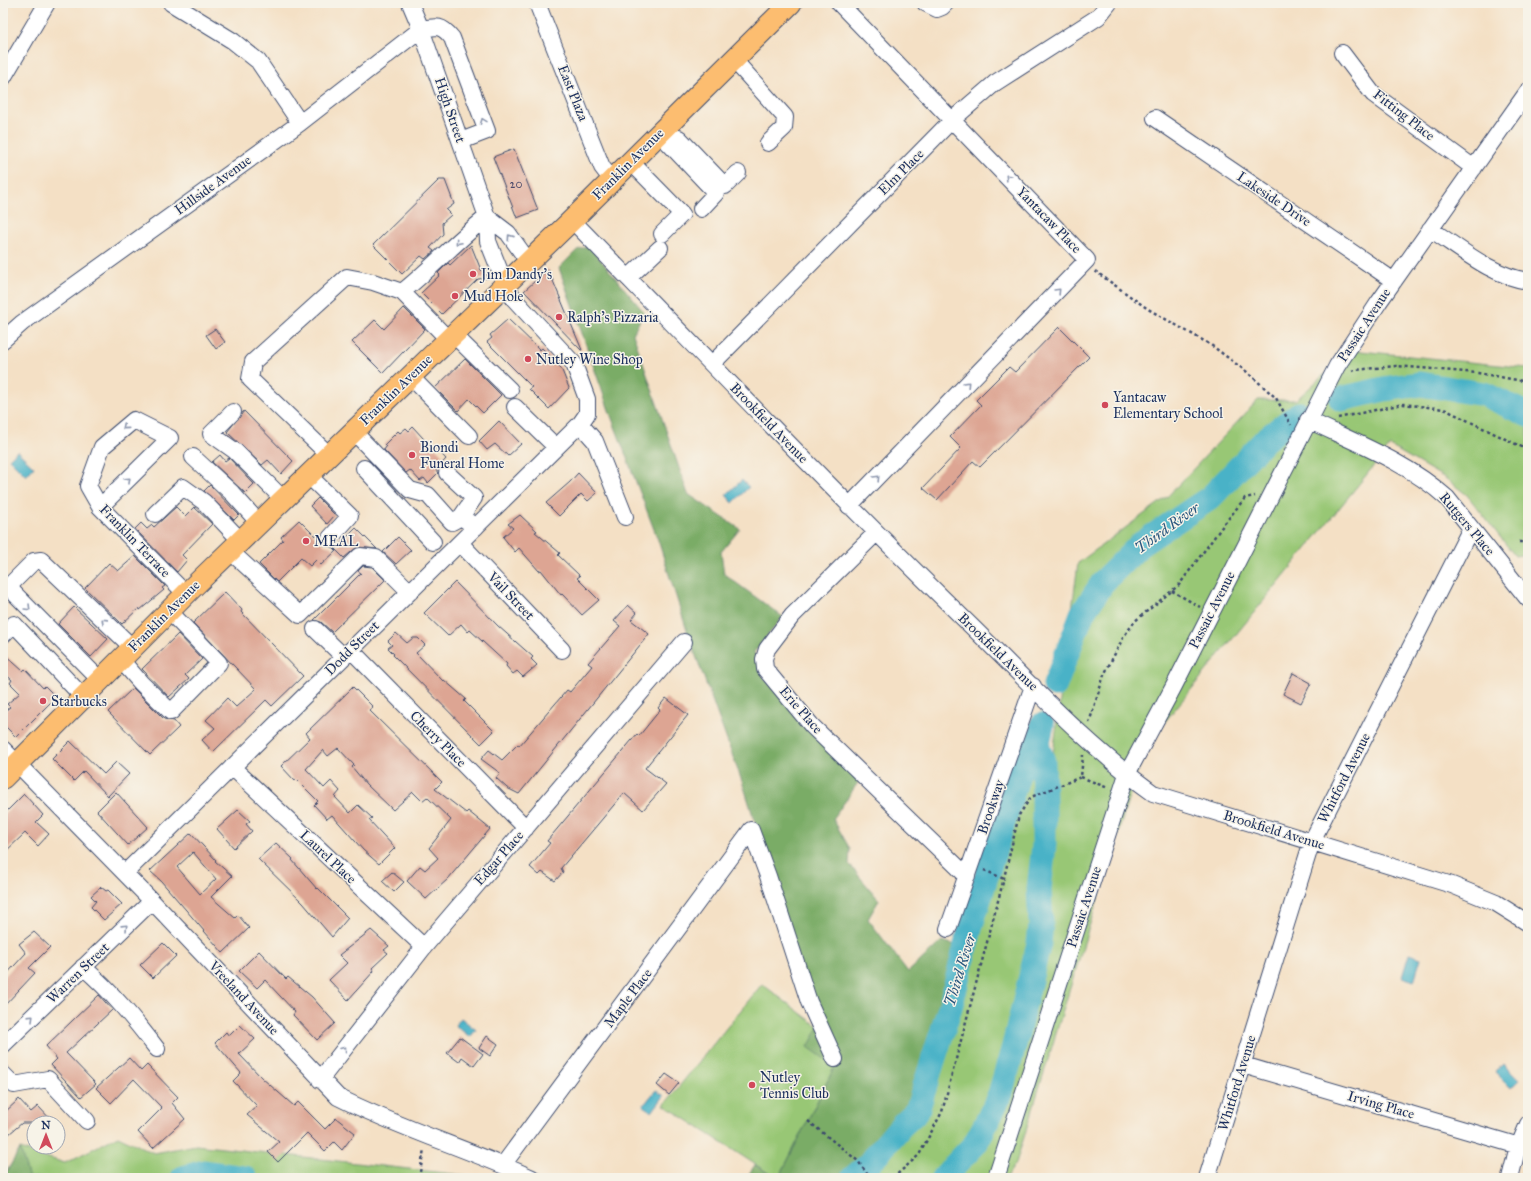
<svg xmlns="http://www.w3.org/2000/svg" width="1531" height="1181" font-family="'IM FELL Great Primer',serif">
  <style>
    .green { fill: #98c775; stroke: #5a7b6a }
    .forest { fill: #7aac66; stroke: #4a6e62 }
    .water { fill: #49b2c7; stroke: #327092 }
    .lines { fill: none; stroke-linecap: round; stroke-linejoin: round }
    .river { stroke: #49b2c7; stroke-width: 25 }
    .building { fill: #dda593; fill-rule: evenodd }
    .minor-casing { stroke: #3c4a6d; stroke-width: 18 }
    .major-casing { stroke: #3c4a6d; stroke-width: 23 }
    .path { stroke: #3c4a6d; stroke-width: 2.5; stroke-dasharray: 3 3; stroke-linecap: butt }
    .minor { stroke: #fff; stroke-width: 16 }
    .major { stroke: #fcbd6f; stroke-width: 21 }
    .oneway { stroke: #8d97ae }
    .poi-dot { fill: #d1495b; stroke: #f7f3e8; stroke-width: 1.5 }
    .labels { text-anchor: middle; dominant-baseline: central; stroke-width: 3; stroke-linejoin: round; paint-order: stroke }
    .number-label { font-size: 12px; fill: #4c4c6b }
    .street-label { font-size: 14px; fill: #1b2f5e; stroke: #f7f3e8 }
    .poi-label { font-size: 14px; fill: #1b2f5e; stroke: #f7f3e8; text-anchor: start }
    .water-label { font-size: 15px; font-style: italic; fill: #29567e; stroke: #f7f3e8 }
  </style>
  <rect width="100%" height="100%" fill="#f7f3e8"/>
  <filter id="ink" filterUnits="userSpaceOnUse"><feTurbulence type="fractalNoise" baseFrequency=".025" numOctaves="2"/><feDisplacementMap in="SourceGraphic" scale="8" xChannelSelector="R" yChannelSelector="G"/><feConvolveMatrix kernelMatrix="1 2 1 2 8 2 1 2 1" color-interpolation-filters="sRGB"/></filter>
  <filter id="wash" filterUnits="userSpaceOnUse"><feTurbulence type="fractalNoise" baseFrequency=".012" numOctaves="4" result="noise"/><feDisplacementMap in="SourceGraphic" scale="16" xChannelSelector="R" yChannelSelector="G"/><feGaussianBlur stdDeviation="0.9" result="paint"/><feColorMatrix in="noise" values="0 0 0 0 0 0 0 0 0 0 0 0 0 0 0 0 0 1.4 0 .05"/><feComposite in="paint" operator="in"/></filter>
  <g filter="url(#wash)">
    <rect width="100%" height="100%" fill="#f4e0c5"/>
    <!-- green -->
    <path class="green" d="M1351 350 1528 368V554L1515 556 1467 495 1445 478 1390 446 1145 746 1016 1163 1006 1178H853L922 1113 1020 772 1028 753 1031 750 1053 754 1078 563 1167 497 1258 400H1296Z
      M762 984 819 1027 835 1066 779 1178H776L664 1105Z
      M118 1136 154 1153 196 1145 489 1178H3L20 1149 65 1163Z"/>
    <!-- forest -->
    <path class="forest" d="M589 246 644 312 633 334 688 494 740 529 721 552 724 574 783 617 754 652 763 676 859 781 833 819 850 849 849 864 879 900 868 919 908 972 942 941 965 948 951 1004 917 1111 902 1125 868 1165 853 1178H779L835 1066 808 1047 819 1027 744 787 689 637 658 540 611 416 559 268 577 250Z
      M20 1149 29 1178H3Z
      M755 1165 776 1178H746Z"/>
    <!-- water -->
    <path class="water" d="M17 451 34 467 26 476 9 459Z
      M742 480 749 487 733 503 726 495Z
      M1409 954 1421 958 1414 981 1402 977Z
      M461 1018 476 1030 470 1037 455 1025Z
      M1503 1064 1519 1080 1511 1088 1495 1072Z
      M656 1090 664 1096 652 1112 643 1106Z"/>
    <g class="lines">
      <!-- river -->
      <path class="river" d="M1341 399 1384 389 1420 384 1484 394 1528 415
        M1055 685 1082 614 1104 581 1141 544 1210 498 1266 439 1299 414
        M183 1178 204 1172 245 1178
        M853 1178 868 1165 902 1125 917 1111 951 1004 971 925 1019 772 1028 751 1037 746
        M943 1178 975 1144 988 1120 1000 1094 1014 1046 1039 943 1041 924 1039 889 1044 845V800L1043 761 1037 746 1042 725"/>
    </g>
    <g id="blocks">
      <!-- building -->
      <path class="building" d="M514 149 538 210 517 218 493 157Z
        M439 180H445L454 204 446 210 451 215 442 223 443 234 430 248 434 251 425 259 421 256 402 274 373 245Z
        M471 245 481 270 490 278 478 279 442 314 421 293 440 275 438 273 448 263 450 265Z
        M548 269 582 350H581L524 291Z
        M404 308 425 329 383 373 352 342 375 320 384 329Z
        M508 319 540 350 542 348 561 368 569 388 549 409 529 389 532 387 487 342 492 338 490 335Z
        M1059 327 1089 357 980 467 973 461 937 500 923 488 961 448 950 437 981 405 976 400 1009 367 1015 372Z
        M215 329 225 342 216 349 206 335Z
        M465 359 501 395 483 413 469 399 458 411 435 388Z
        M244 411 293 461 281 474 268 460 262 465 227 432Z
        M499 421 521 444 508 456 495 444 487 450 479 441Z
        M413 427 433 449 435 447 446 459 436 470 438 473 428 483 424 478 420 481 410 470 406 473 384 450 386 447 384 445 398 431 400 433 406 428 409 431Z
        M220 455 225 461 229 458 254 484 245 493 212 462Z
        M578 473 597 493 588 501 581 494 559 516 546 503 570 482Z
        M210 485 239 515 234 520 204 491Z
        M318 498 335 515 327 524 310 506Z
        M176 507 185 516 194 507 212 524 182 555 187 560 177 572 135 529 141 523 147 529 152 525 154 527Z
        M520 515 537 531 535 532 560 553 558 555 580 576 577 578 599 600 582 615 562 594 561 595 541 570 539 571 519 548 515 552 503 537 513 528 508 524Z
        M299 520 315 536 318 533 321 536V541L324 545 332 547 336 551 321 565 316 560 310 566 301 558 277 582 259 564 283 540 281 537Z
        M356 528 377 549 357 547 344 558 335 549Z
        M398 537 411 550 396 564 383 552Z
        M135 556 165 586 162 588 164 590 140 610 139 608 122 624 85 588 109 563 118 571Z
        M363 566 372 567 385 580 332 632 321 622 314 620 361 573 358 571Z
        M455 582 498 626 533 657 531 659 537 665 523 677 517 671 513 674 506 666 507 664 470 630 468 632 461 624 448 636 424 613Z
        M225 592 242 610 241 612 303 676 272 706 266 700 213 752 202 740 215 728 206 720 227 698 236 707 256 689 193 623Z
        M628 605 637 613 631 620 649 634 519 794 507 788 496 778 500 773 481 759 489 750 502 760 518 744 519 746 567 690 570 692 592 666 588 663 620 626 614 621Z
        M74 607 108 639 91 657 58 624Z
        M396 633 407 643 413 638H418L425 645 416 653 443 681 444 680 466 699 464 701 494 731 481 744 393 655 394 654 388 648 392 645 388 641Z
        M178 634 202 659 185 675 189 679 169 697 142 669Z
        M3 653 23 671 25 669 43 688 45 686 56 697 16 737 3 724V712L10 707 7 704 20 693 10 683 12 680 3 672Z
        M1293 673 1311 683 1301 703 1283 694Z
        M353 687 373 707 369 710 442 782 435 789 466 813 468 811 490 829 448 879 426 899 407 881 420 866 425 870 438 858 429 848 451 820 427 797 422 801 413 792 393 810 366 784 352 767 354 765 338 748 328 756 323 750 306 769 324 788 331 781 340 791 335 797 350 813 358 805 372 818 369 820 395 848 379 864 363 850 332 815 327 819 314 805 318 801 296 779 295 781 281 766 310 738 306 733Z
        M133 688 164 719 174 721 179 727 150 755 108 712Z
        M666 698 688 715 645 768 666 784 643 810 624 793 561 868 563 872 555 881 542 872 539 875 530 867 550 843 547 841 637 734 639 736 660 710 658 708Z
        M70 741 104 774 116 762 129 774 108 796 84 771 74 781 52 759Z
        M116 792 148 827 128 845 97 811Z
        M24 794 43 815 36 822 49 834 38 846 25 833 3 854V815Z
        M238 810 250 821 246 824 252 831 234 848 217 829Z
        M191 833 216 860 215 861 232 876 211 897 235 918 238 915 249 928 223 953 161 881 150 871ZM193 852 216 879 200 894 177 867Z
        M276 843 293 859 292 860 317 889 318 888 348 918 332 937 303 903 258 859Z
        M392 872 404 882 394 892 382 881Z
        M101 887 106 891 108 890 122 904 104 920 91 907 96 901 91 896Z
        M371 930 389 946 384 950 388 953 372 968 374 971 348 1000 329 980 347 963 339 955Z
        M34 932 50 947 29 968 35 973 3 1007V978L26 953 19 944Z
        M163 943 176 956 153 978 140 965Z
        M259 951 286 979 288 977 312 997 335 1023 317 1040 293 1015 295 1012 265 980 257 988 239 971Z
        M99 995 112 1010 66 1053 96 1084 81 1097 51 1065 57 1059 46 1046Z
        M240 1025 255 1039 239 1054 262 1078 294 1106 298 1102 325 1129 336 1118 355 1133 342 1150 334 1142 325 1151 307 1133 278 1162 268 1152 279 1142 247 1115 257 1106 233 1081 241 1073 215 1043 226 1032 229 1036Z
        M487 1036 498 1044 490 1056 479 1048Z
        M460 1037 483 1054 474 1066 462 1057 459 1062 447 1053Z
        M129 1058 141 1071 147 1065 178 1097 172 1103 185 1119 153 1148 138 1132 162 1108 134 1079 111 1103 96 1088Z
        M666 1074 679 1083 669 1095 657 1085Z
        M19 1099 31 1112 38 1106 54 1123H22L3 1139V1114Z"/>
    </g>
  </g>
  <g filter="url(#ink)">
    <use href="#blocks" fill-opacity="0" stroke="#3c4a6d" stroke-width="1"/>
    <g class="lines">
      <!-- minor casing -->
      <g class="minor-casing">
        <path id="minor" d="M171 3 233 41 258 61 300 123
          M537 3 602 167 612 180
          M839 3 1087 260 849 506
          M925 3 937 9 942 7 946 3
          M1342 53 1373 94 1474 168
          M734 60 785 117 784 128 768 143
          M3 78 47 3
          M1155 118 1394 281
          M659 133 716 193 701 209
          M679 138 725 186 738 173
          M631 162 682 214 662 234
          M487 217 508 233 528 261
          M572 220C701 353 830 488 963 618 1025 678 1083 743 1153 793L1452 885 1496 903 1528 923
          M1430 229C1460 248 1492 276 1528 281
          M628 278 660 248
          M402 292C432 268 457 240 487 217
          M453 334 510 390
          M3 340 22 323 300 123 421 29C437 26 442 25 452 38L487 131 461 141
          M712 364 952 120 995 83 1098 17 1109 3
          M410 376 469 436
          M515 407 556 447
          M233 412 211 434 235 451 283 499
          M1308 420C1356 443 1407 462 1447 498L1528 599
          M580 424 595 441 625 517
          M353 431 410 490 428 495 452 522 461 517 476 527
          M329 455 250 379 253 362 347 277 373 282 402 292 448 339
          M193 457 232 493 259 523
          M364 468 433 542
          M447 473 474 498 461 517
          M308 475 350 516 330 538
          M100 507 170 438 134 420 102 447 88 486 100 507 186 594
          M155 514 183 487 204 502 241 541
          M876 533 792 616 767 649 764 659 765 669 812 726 967 876
          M460 543 562 650
          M230 551 300 615 360 556 376 558 410 592
          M315 629 344 657
          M3 635 14 624 83 697
          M351 650 526 828
          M121 660 141 683 171 712 219 663 169 611
          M100 680 12 591 10 585 34 561 41 560 133 648
          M3 749 152 901 338 1097C401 1129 469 1149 532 1178
          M232 767 424 947
          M751 830 768 876 809 1002 835 1059
          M125 873 580 424 587 414V399L574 364 514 299 505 284 488 241 487 217 421 29 410 3
          M948 929 1033 686
          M83 967C112 992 134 1019 157 1049
          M3 1045 152 901
          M1243 1065 1519 1146
          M3 1074 14 1085 48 1079 87 1121
          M320 1080 424 947 684 642
          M503 1165 751 830
          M996 1178 1127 774 1174 686 1337 366 1379 302 1528 91
          M1207 1178 1312 841 1471 528
          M1510 1178 1517 1150 1528 1124"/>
      </g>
      <!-- major casing -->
      <g class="major-casing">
        <path id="major" d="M3 778 192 588 572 220 791 3"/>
      </g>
      <!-- path -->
      <path class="path" d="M1095 271 1148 309 1211 345 1247 372 1276 398 1291 425
        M1352 371 1355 370 1396 366 1478 373 1528 382
        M1338 418 1403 404 1444 409 1528 450
        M1519 542H1528
        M1172 591 1200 607
        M1089 723 1104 675 1124 636 1135 621 1179 585 1224 524 1245 498 1255 496
        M1081 777 1108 788
        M984 870 1004 879
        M808 1121 858 1161 870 1178
        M419 1178 424 1149
        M893 1178 919 1155 942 1112 1003 882 1019 815 1031 797 1081 777 1083 755"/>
      <!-- minor -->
      <use href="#minor" class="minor"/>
      <!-- major -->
      <use href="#major" class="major"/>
    </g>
    <!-- one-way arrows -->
    <defs><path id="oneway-chevron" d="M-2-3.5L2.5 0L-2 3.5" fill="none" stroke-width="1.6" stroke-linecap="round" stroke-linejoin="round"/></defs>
    <g class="oneway">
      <use href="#oneway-chevron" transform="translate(483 121) rotate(-111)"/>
      <use href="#oneway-chevron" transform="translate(1008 177) rotate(-134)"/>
      <use href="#oneway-chevron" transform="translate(510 237) rotate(-125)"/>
      <use href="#oneway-chevron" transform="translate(458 242) rotate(131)"/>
      <use href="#oneway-chevron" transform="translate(1058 291) rotate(-46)"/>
      <use href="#oneway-chevron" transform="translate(967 384) rotate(-46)"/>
      <use href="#oneway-chevron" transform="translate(125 427) rotate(140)"/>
      <use href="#oneway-chevron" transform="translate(877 478) rotate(-46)"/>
      <use href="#oneway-chevron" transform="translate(128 480) rotate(-44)"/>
      <use href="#oneway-chevron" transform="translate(28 608) rotate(45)"/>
      <use href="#oneway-chevron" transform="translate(104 621) rotate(-136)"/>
      <use href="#oneway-chevron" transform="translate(125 927) rotate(-44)"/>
      <use href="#oneway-chevron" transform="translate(31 1018) rotate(-44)"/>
      <use href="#oneway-chevron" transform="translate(344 1049) rotate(-52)"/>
    </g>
  </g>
  <!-- markers -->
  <g class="poi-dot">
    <circle cx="473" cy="274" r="4"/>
    <circle cx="455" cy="296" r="4"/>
    <circle cx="559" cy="317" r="4"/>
    <circle cx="528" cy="359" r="4"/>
    <circle cx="1105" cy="405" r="4"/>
    <circle cx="412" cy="455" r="4"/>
    <circle cx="306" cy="541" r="4"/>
    <circle cx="43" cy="701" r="4"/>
    <circle cx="752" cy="1085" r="4"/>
  </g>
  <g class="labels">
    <!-- number labels -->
    <g class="number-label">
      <text x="516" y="184">20</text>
    </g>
    <!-- street labels -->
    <g class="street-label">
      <text transform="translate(573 93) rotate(68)">East Plaza</text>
      <text transform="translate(450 110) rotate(71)">High Street</text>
      <text transform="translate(1404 115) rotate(38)">Fitting Place</text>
      <text transform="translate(628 164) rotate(-45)">Franklin Avenue</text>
      <text transform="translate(901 172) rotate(-45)">Elm Place</text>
      <text transform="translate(213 185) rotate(-36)">Hillside Avenue</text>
      <text transform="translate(1274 199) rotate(34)">Lakeside Drive</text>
      <text transform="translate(1049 220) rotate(46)">Yantacaw Place</text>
      <text transform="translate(1364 325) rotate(-57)">Passaic Avenue</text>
      <text transform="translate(396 390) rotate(-44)">Franklin Avenue</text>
      <text transform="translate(769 423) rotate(46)">Brookfield Avenue</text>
      <text transform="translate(1467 524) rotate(50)">Rutgers Place</text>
      <text transform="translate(135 541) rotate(46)">Franklin Terrace</text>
      <text transform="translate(511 596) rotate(46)">Vail Street</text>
      <text transform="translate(1212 610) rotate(-63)">Passaic Avenue</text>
      <text transform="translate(164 616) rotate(-45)">Franklin Avenue</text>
      <text transform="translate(352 648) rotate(-45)">Dodd Street</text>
      <text transform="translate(998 652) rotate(44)">Brookfield Avenue</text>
      <text transform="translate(801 710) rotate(49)">Erie Place</text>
      <text transform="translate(438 739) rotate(45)">Cherry Place</text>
      <text transform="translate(1344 778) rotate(-63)">Whitford Avenue</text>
      <text transform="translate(991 807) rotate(-71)">Brookway</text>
      <text transform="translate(1274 830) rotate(17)">Brookfield Avenue</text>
      <text transform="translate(328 857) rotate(43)">Laurel Place</text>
      <text transform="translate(499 858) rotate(-49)">Edgar Place</text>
      <text transform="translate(1084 907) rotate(-72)">Passaic Avenue</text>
      <text transform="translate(78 973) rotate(-44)">Warren Street</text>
      <text transform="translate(244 998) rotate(47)">Vreeland Avenue</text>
      <text transform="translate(628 998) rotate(-53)">Maple Place</text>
      <text transform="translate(1237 1083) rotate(-73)">Whitford Avenue</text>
      <text transform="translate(1381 1105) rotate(16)">Irving Place</text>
    </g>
    <!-- poi labels -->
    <g class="poi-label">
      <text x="481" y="274">Jim Dandy's</text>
      <text x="463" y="296">Mud Hole</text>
      <text x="567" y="317">Ralph's Pizzaria</text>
      <text x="536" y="359">Nutley Wine Shop</text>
      <text x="1113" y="397">Yantacaw<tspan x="1113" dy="16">Elementary School</tspan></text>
      <text x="420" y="447">Biondi<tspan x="420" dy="16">Funeral Home</tspan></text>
      <text x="314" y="541">MEAL</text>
      <text x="51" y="701">Starbucks</text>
      <text x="760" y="1077">Nutley<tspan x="760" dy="16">Tennis Club</tspan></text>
    </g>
    <!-- water labels -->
    <g class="water-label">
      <text transform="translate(1167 528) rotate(-36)">Third River</text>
      <text transform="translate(960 970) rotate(-73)">Third River</text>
    </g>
  </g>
  <!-- margin -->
  <rect width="1531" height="1181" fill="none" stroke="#f7f3e8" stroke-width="16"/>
  <!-- north arrow -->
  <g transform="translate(46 1135)"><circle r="19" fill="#f7f3e8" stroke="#9fa5b1"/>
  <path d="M0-3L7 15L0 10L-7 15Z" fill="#d1495b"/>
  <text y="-6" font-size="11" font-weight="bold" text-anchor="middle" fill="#1b2f5e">N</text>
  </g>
</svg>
